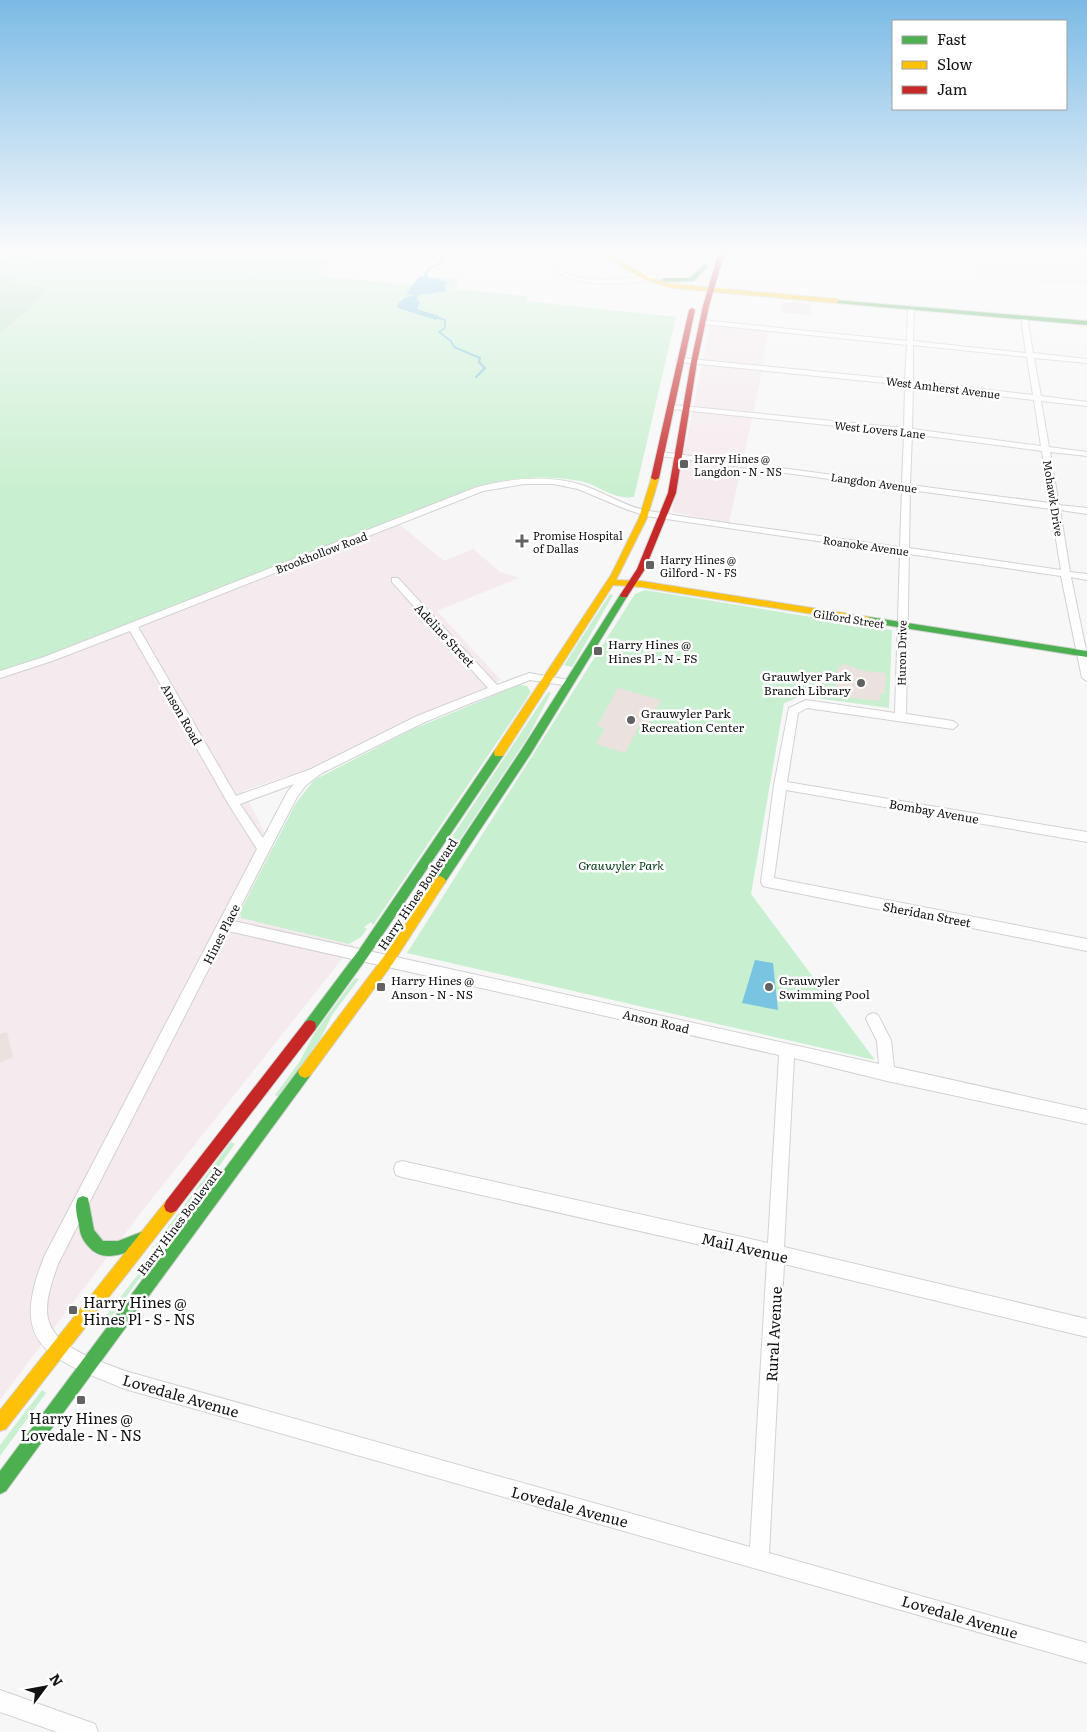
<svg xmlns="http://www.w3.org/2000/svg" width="1087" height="1732" font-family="Literata,serif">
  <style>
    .commercial { fill: #f5eaed }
    .green { fill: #c8efcf }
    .forest { fill: #b9e2c2 }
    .water { fill: #79c4e0 }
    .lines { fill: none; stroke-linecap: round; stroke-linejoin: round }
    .stream { stroke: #79c4e0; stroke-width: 2 }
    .building { fill: #ebe1de }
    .street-casing { stroke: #d2d2d3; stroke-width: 2 }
    .fast-casing { stroke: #d2d2d3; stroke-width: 2 }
    .slow-casing { stroke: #d2d2d3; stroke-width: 2 }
    .jam-casing { stroke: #d2d2d3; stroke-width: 2 }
    .street { fill: #fefefe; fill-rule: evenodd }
    .fast { fill: #4caf50; fill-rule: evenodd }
    .slow { fill: #ffc107; fill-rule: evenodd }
    .jam { fill: #c62828; fill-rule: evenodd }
    .poi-dot { fill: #626262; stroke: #fff; stroke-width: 2 }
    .labels { text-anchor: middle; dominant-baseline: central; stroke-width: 5; stroke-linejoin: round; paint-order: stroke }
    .far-street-label { font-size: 11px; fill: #121212; stroke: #fff }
    .far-poi-label { font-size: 11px; fill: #121212; stroke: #fff; text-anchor: start }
    .street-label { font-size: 12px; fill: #121212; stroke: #fff }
    .poi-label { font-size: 12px; fill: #121212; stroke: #fff; text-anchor: start }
    .park-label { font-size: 12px; font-style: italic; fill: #003813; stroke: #fff }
    .near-street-label { font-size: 15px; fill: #121212; stroke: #fff }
    .near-poi-label { font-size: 15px; fill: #121212; stroke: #fff; text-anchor: start }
  </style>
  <rect width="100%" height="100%" fill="#f7f7f8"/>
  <!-- commercial -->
  <path class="commercial" d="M963 251H1087V286L980 277 978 253Z
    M710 325 769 330 758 392 729 523 672 512Z
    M394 520 444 561 473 549 500 572 519 578 437 611 501 680 313 767 243 791 273 848 240 912 241 918 353 945 139 1215 0 1400V671L40 659Z"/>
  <!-- green -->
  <path class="green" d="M60 251H280L335 257 321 276 411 285 420 276 461 279 456 289 528 296 526 301 676 317 634 497C612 500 600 485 580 481 544 474 511 478 477 486L40 659 0 671V265Z
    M645 590 892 630 889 708 802 696 784 703 751 894 875 1060 407 953 635 594Z
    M610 594 613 595 572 667 564 665Z
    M519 685 527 686 531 692 373 925 371 922 364 927 367 929 361 937 349 944 241 918 240 912 296 803 314 780 411 730Z
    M548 692 551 693 528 737 394 938 390 937 413 902 426 876Z
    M355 978 359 979 332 1015 321 1038 279 1097 275 1095 300 1061 314 1034Z
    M231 1142 235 1144 104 1328 99 1325 139 1273 160 1238Z
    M42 1390 46 1393 0 1456V1445Z"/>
  <!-- forest -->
  <path class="forest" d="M18 251H60L0 265V255Z
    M12 274 17 276 14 281 17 285 38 286 45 289 25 313 0 332V278Z"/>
  <!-- water -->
  <path class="water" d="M420 276 441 279 448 283 445 285 446 291 419 295 417 299 420 302 417 309 439 316 436 320 398 308 397 305 403 299 414 295 406 294Z
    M755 960 773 963 778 1010 742 1003Z"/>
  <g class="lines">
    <!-- stream -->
    <path class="stream" d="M0 261 45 251
      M424 279 429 268 439 264 446 251
      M435 317 445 320V328L439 332 451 341 454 347 480 358 479 362 485 368 476 377"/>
  </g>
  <!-- building -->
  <path class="building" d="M782 302 811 304V315L782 313 783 310H780Z
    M843 664 865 671 886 673 885 694 881 693 880 701 835 696 837 670Z
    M618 688 661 700 648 725 641 723 625 753 596 744 605 728 597 726Z
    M7 1032 13 1057 0 1063V1034Z"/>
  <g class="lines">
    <!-- street casing -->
    <g class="street-casing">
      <path id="street" d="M595 256 597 259 566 267 563 271C585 285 631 279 655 274L658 276C639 287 573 287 557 271L562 265Z
        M911 305 914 307 913 341 1026 353 1021 317 1024 315 1027 317 1033 353 1087 359V363L1034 358 1041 396 1087 402V406L1041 401 1049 447 1087 452V456L1050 452 1059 505 1087 508V514L1060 510 1070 572 1087 574V580L1071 577 1087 655V681L1082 678 1061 576 909 554 906 714 953 721 958 725 953 729 807 708 798 713 787 782 1087 832V842L786 790 774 878 1087 939V951L767 887 763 886 761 882 774 785 789 708 806 700 895 713 900 553 646 516 623 508 578 489 553 484H524L483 491 138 627 236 796 311 769 417 716 488 688 392 582V578H398L497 685 529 673 569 680 574 683 569 686 530 680 466 705 425 722 322 773 306 785 297 797 233 921 879 1064 877 1041 866 1019 868 1015 873 1013 878 1015 891 1040 894 1067 1087 1110V1124L887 1081 794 1058 784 1247 1087 1319V1337L784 1264 769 1553 1087 1643V1663L125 1389C49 1358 7 1347 45 1255L257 849 229 805 130 631 52 661 0 678V671L44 657 477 487C513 478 550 474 585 486 607 494 626 507 649 511 732 525 816 535 900 547L902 489 661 456 657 454 661 452 902 484 904 433 672 409 668 407 672 405 904 428 905 385 680 362 676 360 680 358 905 380 907 345 702 324 699 322 702 320 907 341 908 307ZM913 345 1027 357 1033 395 913 381ZM913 386 1034 400 1041 446 912 429ZM912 434 1042 451 1050 503 910 485ZM910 490 1051 509 1061 570 909 548ZM294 784 288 791 263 838 240 804ZM228 931 779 1055 768 1243 402 1161 396 1163 394 1169 396 1175 402 1177 767 1260 750 1547 125 1371C98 1360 47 1347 47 1310 47 1294 53 1279 58 1264Z
        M0 1690 95 1724 98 1732H57L0 1712Z"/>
    </g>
    <!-- fast casing -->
    <g class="fast-casing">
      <path id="fast" d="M705 264 708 266 694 281 664 282 661 280 664 278H690Z
        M834 300 1087 321V325L836 303Z
        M624 592 628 595 530 755 444 884H436L434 881 522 749 620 595Z
        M869 617 1087 651V657L866 622 865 620Z
        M499 749 504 753 503 756 367 958 315 1030 310 1032 305 1030 304 1026 305 1022 359 950 495 750Z
        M305 1066 310 1068 312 1072 310 1076 6 1491 0 1494V1471L300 1068Z
        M83 1196 88 1198 94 1230 103 1241H118L144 1231 149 1233 151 1238 149 1243C130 1251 104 1266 88 1246 82 1239 80 1234 79 1225 77 1216 74 1206 78 1198Z"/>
    </g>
    <!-- slow casing -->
    <g class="slow-casing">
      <path id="slow" d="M598 251H605L647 277 672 284 836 299 839 301 836 303 672 288 643 279Z
        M652 476 659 478 647 518 616 580 641 581 869 617 873 620 869 623 641 587 613 585 503 756H495L494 753 495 750 611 575 639 518Z
        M440 876 444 878 446 881 444 884 393 963 310 1076 305 1078 300 1076 298 1072 300 1068 385 955 436 878Z
        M171 1199 176 1201 178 1206 176 1211 6 1429 0 1431V1410L166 1201Z"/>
    </g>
    <!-- jam casing -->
    <g class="jam-casing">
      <path id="jam" d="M719 251H725L709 306 697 362 676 493 645 569 627 597H621L620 595 637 569 668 493 691 362 703 306Z
        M692 308 695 310 659 478 655 480 651 478 689 310Z
        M310 1020 315 1022 316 1026 315 1030 176 1211 171 1213 166 1211 164 1206 166 1201 305 1022Z"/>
    </g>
    <!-- street -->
    <use href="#street" class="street"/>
    <!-- fast -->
    <use href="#fast" class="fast"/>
    <!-- slow -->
    <use href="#slow" class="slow"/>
    <!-- jam -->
    <use href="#jam" class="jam"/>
  </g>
  <!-- sky -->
  <linearGradient id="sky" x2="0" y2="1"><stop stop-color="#7bbae5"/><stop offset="0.51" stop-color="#fbfbfc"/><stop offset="1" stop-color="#fbfbfc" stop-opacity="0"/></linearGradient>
  <rect width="1087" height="494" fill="url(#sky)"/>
  <!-- markers -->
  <g class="poi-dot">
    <rect x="679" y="459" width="10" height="10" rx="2.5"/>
    <path d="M519.5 533.5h5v5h5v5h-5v5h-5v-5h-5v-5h5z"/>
    <rect x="645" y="560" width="10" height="10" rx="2.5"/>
    <rect x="593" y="646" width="10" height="10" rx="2.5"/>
    <circle cx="861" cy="683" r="5"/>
    <circle cx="631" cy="720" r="5"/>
    <rect x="376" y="982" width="10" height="10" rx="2.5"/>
    <circle cx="769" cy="987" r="5"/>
    <rect x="68" y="1305" width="10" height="10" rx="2.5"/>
    <rect x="76" y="1395" width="10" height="10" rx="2.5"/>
  </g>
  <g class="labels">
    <!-- far-street labels -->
    <g class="far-street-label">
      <text transform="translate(943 387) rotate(7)">West Amherst Avenue</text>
      <text transform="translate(880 429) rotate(6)">West Lovers Lane</text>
      <text transform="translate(874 482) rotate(8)">Langdon Avenue</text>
      <text transform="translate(1054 498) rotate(81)">Mohawk Drive</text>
      <text transform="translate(866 545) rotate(8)">Roanoke Avenue</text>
      <text transform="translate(321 552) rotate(-21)">Brookhollow Road</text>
      <text transform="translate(849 618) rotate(9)">Gilford Street</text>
      <text transform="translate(901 653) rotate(-89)">Huron Drive</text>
    </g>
    <!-- far-poi labels -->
    <g class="far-poi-label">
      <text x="694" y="458">Harry Hines @<tspan x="694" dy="13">Langdon - N - NS</tspan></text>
      <text x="533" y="535">Promise Hospital<tspan x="533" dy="13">of Dallas</tspan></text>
      <text x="660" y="559">Harry Hines @<tspan x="660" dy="13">Gilford - N - FS</tspan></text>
    </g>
    <!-- street labels -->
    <g class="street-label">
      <text transform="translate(445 635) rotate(47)">Adeline Street</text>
      <text transform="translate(182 714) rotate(60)">Anson Road</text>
      <text transform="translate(934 811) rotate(10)">Bombay Avenue</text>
      <text transform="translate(417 894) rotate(-56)">Harry Hines Boulevard</text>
      <text transform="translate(927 914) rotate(11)">Sheridan Street</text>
      <text transform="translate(221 934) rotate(-63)">Hines Place</text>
      <text transform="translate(656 1021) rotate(13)">Anson Road</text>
      <text transform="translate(179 1221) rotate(-53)">Harry Hines Boulevard</text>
    </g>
    <!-- poi labels -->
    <g class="poi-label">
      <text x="608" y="644">Harry Hines @<tspan x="608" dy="14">Hines Pl - N - FS</tspan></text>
      <text x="851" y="676" text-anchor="end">Grauwlyer Park<tspan x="851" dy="14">Branch Library</tspan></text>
      <text x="641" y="713">Grauwyler Park<tspan x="641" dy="14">Recreation Center</tspan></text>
      <text x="391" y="980">Harry Hines @<tspan x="391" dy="14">Anson - N - NS</tspan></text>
      <text x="779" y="980">Grauwyler<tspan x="779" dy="14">Swimming Pool</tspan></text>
    </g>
    <!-- park labels -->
    <g class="park-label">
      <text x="621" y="865">Grauwyler Park</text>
    </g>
    <!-- near-street labels -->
    <g class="near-street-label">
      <text transform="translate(745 1247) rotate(13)">Mail Avenue</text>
      <text transform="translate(773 1334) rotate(-87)">Rural Avenue</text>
      <text transform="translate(181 1395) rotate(16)">Lovedale Avenue</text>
      <text transform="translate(570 1506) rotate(15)">Lovedale Avenue</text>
      <text transform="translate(960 1616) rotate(16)">Lovedale Avenue</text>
    </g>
    <!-- near-poi labels -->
    <g class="near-poi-label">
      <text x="83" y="1301">Harry Hines @<tspan x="83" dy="17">Hines Pl - S - NS</tspan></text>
      <text x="81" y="1417" text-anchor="middle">Harry Hines @<tspan x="81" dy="17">Lovedale - N - NS</tspan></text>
    </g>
  </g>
  <!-- legend -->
  <rect x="892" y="20" width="175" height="90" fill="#ffffff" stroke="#a0a0a0"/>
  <rect x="902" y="36" width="25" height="8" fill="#4caf50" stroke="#a0a0a0"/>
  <text x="937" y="45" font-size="15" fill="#121212">Fast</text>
  <rect x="902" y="61" width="25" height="8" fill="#ffc107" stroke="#a0a0a0"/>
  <text x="937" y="70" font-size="15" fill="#121212">Slow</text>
  <rect x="902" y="86" width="25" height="8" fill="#c62828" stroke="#a0a0a0"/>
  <text x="937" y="95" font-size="15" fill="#121212">Jam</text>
  <!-- north arrow -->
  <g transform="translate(45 1687) rotate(58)" stroke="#ffffff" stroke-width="4" paint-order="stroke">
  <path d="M0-4L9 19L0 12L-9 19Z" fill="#121212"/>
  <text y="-8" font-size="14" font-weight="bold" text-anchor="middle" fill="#121212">N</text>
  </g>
</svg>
